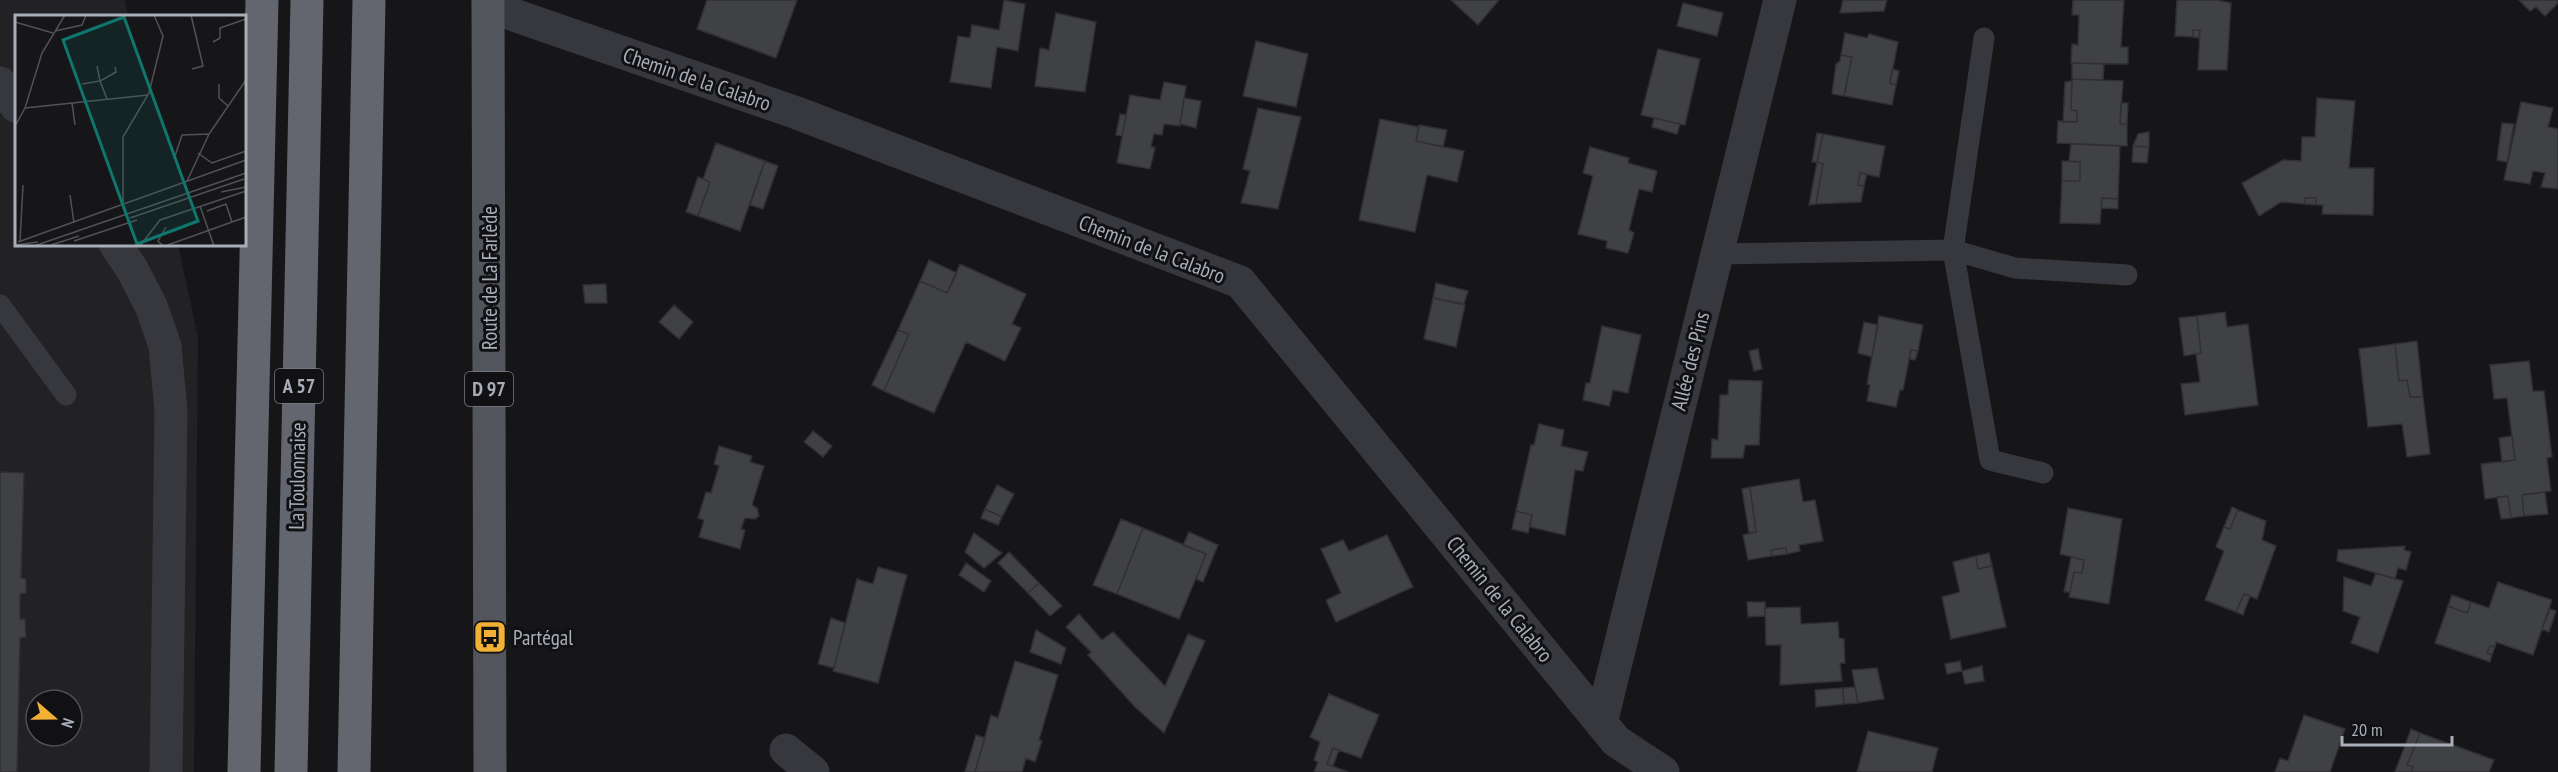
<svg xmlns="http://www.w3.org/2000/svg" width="2558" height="772" font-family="'PT Sans Narrow',sans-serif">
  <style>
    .built { fill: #222225; fill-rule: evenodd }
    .building { fill: #404145; stroke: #303034; stroke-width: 1.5 }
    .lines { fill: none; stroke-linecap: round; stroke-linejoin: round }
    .lane { stroke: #37383d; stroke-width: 21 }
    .street { stroke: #37383d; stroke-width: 33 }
    .primary { stroke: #53555c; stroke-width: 33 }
    .highway { stroke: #63666e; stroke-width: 33 }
    .labels { text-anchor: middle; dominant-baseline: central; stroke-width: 6; stroke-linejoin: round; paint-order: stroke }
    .shield { fill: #111113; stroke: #7b7e86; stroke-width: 1.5 }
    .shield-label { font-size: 20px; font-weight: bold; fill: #a8adb8 }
    .street-label { font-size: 21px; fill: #a8adb8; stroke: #111113 }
    .poi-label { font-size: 21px; fill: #a8adb8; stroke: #111113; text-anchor: start }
    .inset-road { fill: none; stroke: #505258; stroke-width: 1.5 }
    .view { fill: #0f766e; fill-opacity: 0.15; stroke: #0f766e; stroke-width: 3 }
    .inset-edge { fill: none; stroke: #a8adb8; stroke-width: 3 }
  </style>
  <rect width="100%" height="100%" fill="#161618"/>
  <!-- built -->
  <path class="built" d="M0 0H125L128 16H16V244L178 245 198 337 194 772H0ZM36 700H72V736H36Z"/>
  <!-- building -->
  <path class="building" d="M707 0H797L776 58 697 29Z
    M1004 0 1025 4 1018 51 997 47 991 88 950 82 958 36 970 38 972 25 999 30Z
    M1451 0H1499L1478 25Z
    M1843 0H1887L1884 11 1840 13Z
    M2073 0H2124L2121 47H2128V64L2071 63 2072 44 2078 45 2079 15H2072Z
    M2177 0H2216L2231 3 2227 70H2198L2200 30H2193V37L2175 36Z
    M2519 0H2558V3L2545 16 2536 7 2530 11Z
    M1683 3 1723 13 1717 36 1677 26Z
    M1056 13 1096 22 1085 92 1035 86 1040 48 1049 50Z
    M2193 30H2200L2199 38 2193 37Z
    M1845 33 1867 38 1869 34 1898 42 1890 83 1896 85 1892 105 1844 96 1852 57 1841 55Z
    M1256 41 1308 54 1296 107 1243 96Z
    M1658 49 1700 59 1685 125 1641 115Z
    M1841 55 1852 57 1844 96 1832 94 1836 64 1840 61Z
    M2072 63 2104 64 2103 80 2072 79Z
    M1892 69 1899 71 1896 85 1890 83Z
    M2072 79 2123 81 2120 124H2127V146L2057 143 2058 121 2077 122V111L2071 110Z
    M2072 81 2071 110 2077 111V122H2063L2065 82Z
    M1164 82 1186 86 1180 126 1164 124 1162 135 1154 134 1151 146 1155 148 1150 169 1117 163 1130 95 1160 100Z
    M1184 98 1201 101 1196 128 1180 124Z
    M2317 98 2355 101 2349 168H2374L2373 215 2322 214 2323 205H2316V198H2305V204L2281 202 2259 216 2242 183 2283 160 2301 161 2302 137H2315Z
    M2521 102 2553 108 2548 127 2558 129V189L2541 187 2545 173 2533 171 2530 184 2504 180Z
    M2121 103H2128L2127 124H2120Z
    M1258 108 1301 117 1278 209 1241 203 1250 171 1243 169Z
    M1120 114 1126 115 1122 136 1116 135Z
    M1654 118 1680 124 1677 134 1652 127Z
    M1380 119 1419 127 1416 141 1464 151 1457 182 1427 175 1415 232 1359 220Z
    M2502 123 2514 124 2507 162 2497 160Z
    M1419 125 1447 130 1443 147 1416 141Z
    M2149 132V147L2133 146 2138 134Z
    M1817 133 1823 134 1817 162H1812Z
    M1823 134 1885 146 1879 177 1860 173 1858 185 1864 186 1861 202 1816 204 1823 164 1817 162Z
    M716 143 765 161 740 231 698 216 710 182 703 179Z
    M2071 144 2120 146 2118 199 2102 198 2100 224 2060 223 2062 181H2080V162L2069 161Z
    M2133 146 2149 147 2147 163 2132 162Z
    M1590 147 1629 158 1628 163 1657 171 1652 192 1639 189 1629 230 1634 233 1628 253 1606 248 1607 241 1578 234 1593 176 1583 173Z
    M765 161 778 166 763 209 750 205Z
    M2062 161 2080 162V181H2062Z
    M1817 162 1823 164 1816 204 1809 205Z
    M1860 173 1867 174 1864 186 1858 185Z
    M698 177 710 182 698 216 686 212Z
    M2102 198 2118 199V209L2101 208Z
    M2305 198H2316V205L2305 204Z
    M929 260 957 273 947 293 920 281Z
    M960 264 1026 294 1012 324 1021 328 1005 361 966 342 934 413 884 391 909 334 898 330 920 281 947 293Z
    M1436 283 1468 291 1464 304 1433 298Z
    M606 284 607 303H585L583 285Z
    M1433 298 1465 305 1456 347 1424 339Z
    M674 305 693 322 679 339 659 322Z
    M2225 312 2227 327 2248 324 2258 405 2185 415 2181 384 2200 382 2196 354 2201 353 2197 316Z
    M1879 316 1923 325 1918 351 1911 350 1903 390H1900L1896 407 1867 401 1870 385 1867 384Z
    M2197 316 2201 353 2184 356 2179 318Z
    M1864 322 1878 325 1872 357 1858 353Z
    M1602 326 1641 335 1628 393 1613 390 1609 406 1583 400 1586 383H1590Z
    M898 330 909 334 884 391 872 385Z
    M2417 341 2423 397H2410L2407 380 2399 381 2395 344Z
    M2395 344 2399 381 2407 380 2410 397H2423L2430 454 2407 457 2402 424 2368 427 2359 349Z
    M1758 349 1762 369 1754 371 1749 351Z
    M1911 350 1918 351 1915 360 1909 359Z
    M2529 361 2533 391H2544L2552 457 2547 458 2551 491 2522 495 2524 516 2511 518 2508 496 2485 499 2481 464 2515 460 2507 398 2494 399 2490 365Z
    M1729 380 1762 381 1759 445H1745L1743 458H1711L1712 439 1718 440 1720 395H1728Z
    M1539 424 1564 430 1561 446 1588 452 1583 471 1575 470 1565 535 1530 527 1532 515 1516 511 1531 445H1534Z
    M813 431 832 446 823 457 804 442Z
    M2512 436 2515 460 2502 462 2499 438Z
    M719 446 752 456 750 462 764 466 752 505 757 508 759 516 755 519 745 518 741 529 745 530 740 549 699 537 704 520 698 518 706 492 711 493 719 466 714 464Z
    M0 472 24 473 21 578 26 579V593L20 594V619H25L26 637 20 638 17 772H0Z
    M1799 479 1803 502 1815 500 1823 541 1799 545 1800 551 1787 554 1786 548 1771 550 1772 556 1748 560 1743 535 1756 532 1750 487Z
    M997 485 1014 494 1002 517 985 509Z
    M1750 487 1756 532 1749 533 1742 489Z
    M2545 492 2548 514 2524 516 2522 495Z
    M2508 496 2511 518 2501 519 2497 497Z
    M2232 507 2238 510 2230 529 2224 527Z
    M2068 508 2122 519 2109 604 2069 597 2074 572 2082 573 2084 560 2060 554Z
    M985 509 1002 517 998 525 981 518Z
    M2238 510 2266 521 2262 540 2276 546 2257 599 2244 594 2236 612 2205 600 2224 551 2216 547 2224 527 2230 529Z
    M1516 511 1532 515 1528 533 1512 529Z
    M1121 519 1143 528 1117 594 1093 585Z
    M1143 528 1206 554 1179 619 1117 594Z
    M1189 532 1218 545 1203 582 1196 579 1206 554 1183 545Z
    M974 533 1002 553 984 568 965 552Z
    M1387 535 1413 587 1336 622 1326 600 1341 593 1321 549 1343 540 1349 551Z
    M2405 546 2404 550 2411 552 2406 570 2398 568 2395 579 2337 561 2338 550Z
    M1786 548 1787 554 1772 556 1771 550Z
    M1009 552 1039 583 1028 593 998 563Z
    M1989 553 1992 566 1978 569 1976 556Z
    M1976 556 1978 569 1992 566 2006 627 1951 639 1942 597 1960 592 1953 562Z
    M2071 557 2084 560 2082 573 2074 572 2070 592H2064Z
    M966 563 991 581 984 592 959 575Z
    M878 567 907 575 878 683 833 671 857 579 873 584Z
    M2376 573 2403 581 2378 653 2351 643 2360 617 2343 611 2344 577 2371 586Z
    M2498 582 2552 600 2533 655 2496 642 2495 647 2490 646 2487 653 2492 655 2490 662 2435 643 2448 606 2467 613 2471 602 2489 608Z
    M1039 583 1062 606 1050 616 1028 593Z
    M2244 594 2250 596 2243 615 2236 612Z
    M2452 595 2471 602 2467 613 2448 606Z
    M1747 602H1765V616L1748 617Z
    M1800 607 1801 624 1838 622 1839 638 1844 639 1845 663H1840L1842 681 1780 685 1781 645H1766L1765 608Z
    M2550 609 2556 611 2549 632 2542 629Z
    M1079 614 1102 640 1113 632 1165 686 1188 634 1205 641 1164 733 1135 707 1088 655 1091 652 1066 627Z
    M831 618 845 623 834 668 818 664Z
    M1036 630 1066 648 1061 664 1030 652Z
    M2490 646 2495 647 2492 655 2487 653Z
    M1015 661 1058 675 1039 740 1042 741 1035 762 1026 758 1022 772H975L991 715 998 718Z
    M1960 661 1962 671 1947 674 1945 664Z
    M1982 666 1984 681 1965 684 1962 671Z
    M1877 668 1884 699 1858 703 1852 670Z
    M1855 687 1858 703 1844 704 1843 688Z
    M1843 688 1844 704 1816 707 1815 690Z
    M1329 694 1379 715 1361 758 1333 748 1327 764 1348 772H1314L1318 762 1314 760 1320 742 1310 737Z
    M2304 715 2345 729 2330 772H2275L2280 758 2288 761Z
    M2411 729 2420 733 2407 765 2413 767 2411 772H2395Z
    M1868 731 1938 748 1932 772H1857Z
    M2420 733 2494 760 2489 772H2411L2413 767 2407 765Z
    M976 735 985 738 975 772H965Z
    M1333 748 1339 750 1333 766 1327 764Z"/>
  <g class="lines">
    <!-- lane -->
    <path class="lane" d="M1984 38 1953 250 2015 268 2127 275
      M1717 254 1953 250 1990 460 2043 473
      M0 305 66 395"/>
    <!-- street -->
    <path class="street" d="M488 6 797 113 1240 282 1616 741 1663 772
      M0 83 16 106
      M115 244 132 269 152 308 165 346 171 411 166 772
      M1601 723 1780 0
      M786 750 813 772"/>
    <!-- primary -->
    <path class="primary" d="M488 0 490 772"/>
    <!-- highway -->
    <path class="highway" d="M244 772 262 0
      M291 772 307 0
      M354 772 369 0"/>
  </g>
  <!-- icons -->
  <defs>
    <g id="bus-square" transform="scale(1.725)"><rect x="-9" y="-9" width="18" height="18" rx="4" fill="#f2b134" stroke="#111113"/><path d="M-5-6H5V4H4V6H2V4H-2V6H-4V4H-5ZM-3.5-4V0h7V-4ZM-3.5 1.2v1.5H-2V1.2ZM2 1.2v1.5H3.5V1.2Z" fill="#111"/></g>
  </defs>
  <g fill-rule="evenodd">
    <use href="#bus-square" x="490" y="637"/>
  </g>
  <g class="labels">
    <!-- shield labels -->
    <g class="shield">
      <rect x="275" y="369" width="48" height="34" rx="4.5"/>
      <rect x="465" y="372" width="48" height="34" rx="4.5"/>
    </g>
    <g class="shield-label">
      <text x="299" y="386">A 57</text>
      <text x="489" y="389">D 97</text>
    </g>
    <!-- street labels -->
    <g class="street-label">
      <text transform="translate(697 79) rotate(19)">Chemin de la Calabro</text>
      <text transform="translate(1152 249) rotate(21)">Chemin de la Calabro</text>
      <text transform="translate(489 278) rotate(-90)">Route de La Farlède</text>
      <text transform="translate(1690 361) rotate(-76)">Allée des Pins</text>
      <text transform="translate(297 476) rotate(-89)">La Toulonnaise</text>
      <text transform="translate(1500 599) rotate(51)">Chemin de la Calabro</text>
    </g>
    <!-- poi labels -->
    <g class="poi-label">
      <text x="513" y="637">Partégal</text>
    </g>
  </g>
  <!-- overview -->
  <g transform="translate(15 15)">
    <rect width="231" height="231" fill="#161618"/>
    <path class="inset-road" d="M176 0 188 51 177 54M0 7 38 18M40 16 67 10 71 0M198 27 205 23V13L231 4M67 69 85 66 82 51M204 69V83L213 91M92 84 85 66 101 57 100 52M57 88 60 110M10 93 133 80M0 111 10 93 27 38 50 0M183 138 197 148 231 136M159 144 167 120 194 119M172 166 194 119 231 65M206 177 231 172M55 180 59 208M108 189V122L134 78 148 21 139 0M185 191 199 231M192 196 211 189 217 207M115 203 229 164M5 226 8 170M59 226 122 205M3 227 231 145M0 230 23 227M36 230 64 221M19 231 231 158M59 231H82M125 231 145 205 231 176M148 231 143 226 151 212M150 231 231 202"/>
    <path class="view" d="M109 2 183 206 122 229 48 25Z"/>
    <rect width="231" height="231" class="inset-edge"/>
  </g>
  <!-- north arrow -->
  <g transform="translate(54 718) rotate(110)"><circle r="28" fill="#111113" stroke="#4d4f55" stroke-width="1.5"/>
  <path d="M0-4.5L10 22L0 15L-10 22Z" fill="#f2b134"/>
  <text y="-9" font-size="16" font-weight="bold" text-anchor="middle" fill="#a8adb8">N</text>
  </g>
  <!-- scale -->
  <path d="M2342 736v9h110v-9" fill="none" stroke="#a8adb8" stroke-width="3"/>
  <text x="2351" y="736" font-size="18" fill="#a8adb8" stroke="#111113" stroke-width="4.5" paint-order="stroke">20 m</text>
</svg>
